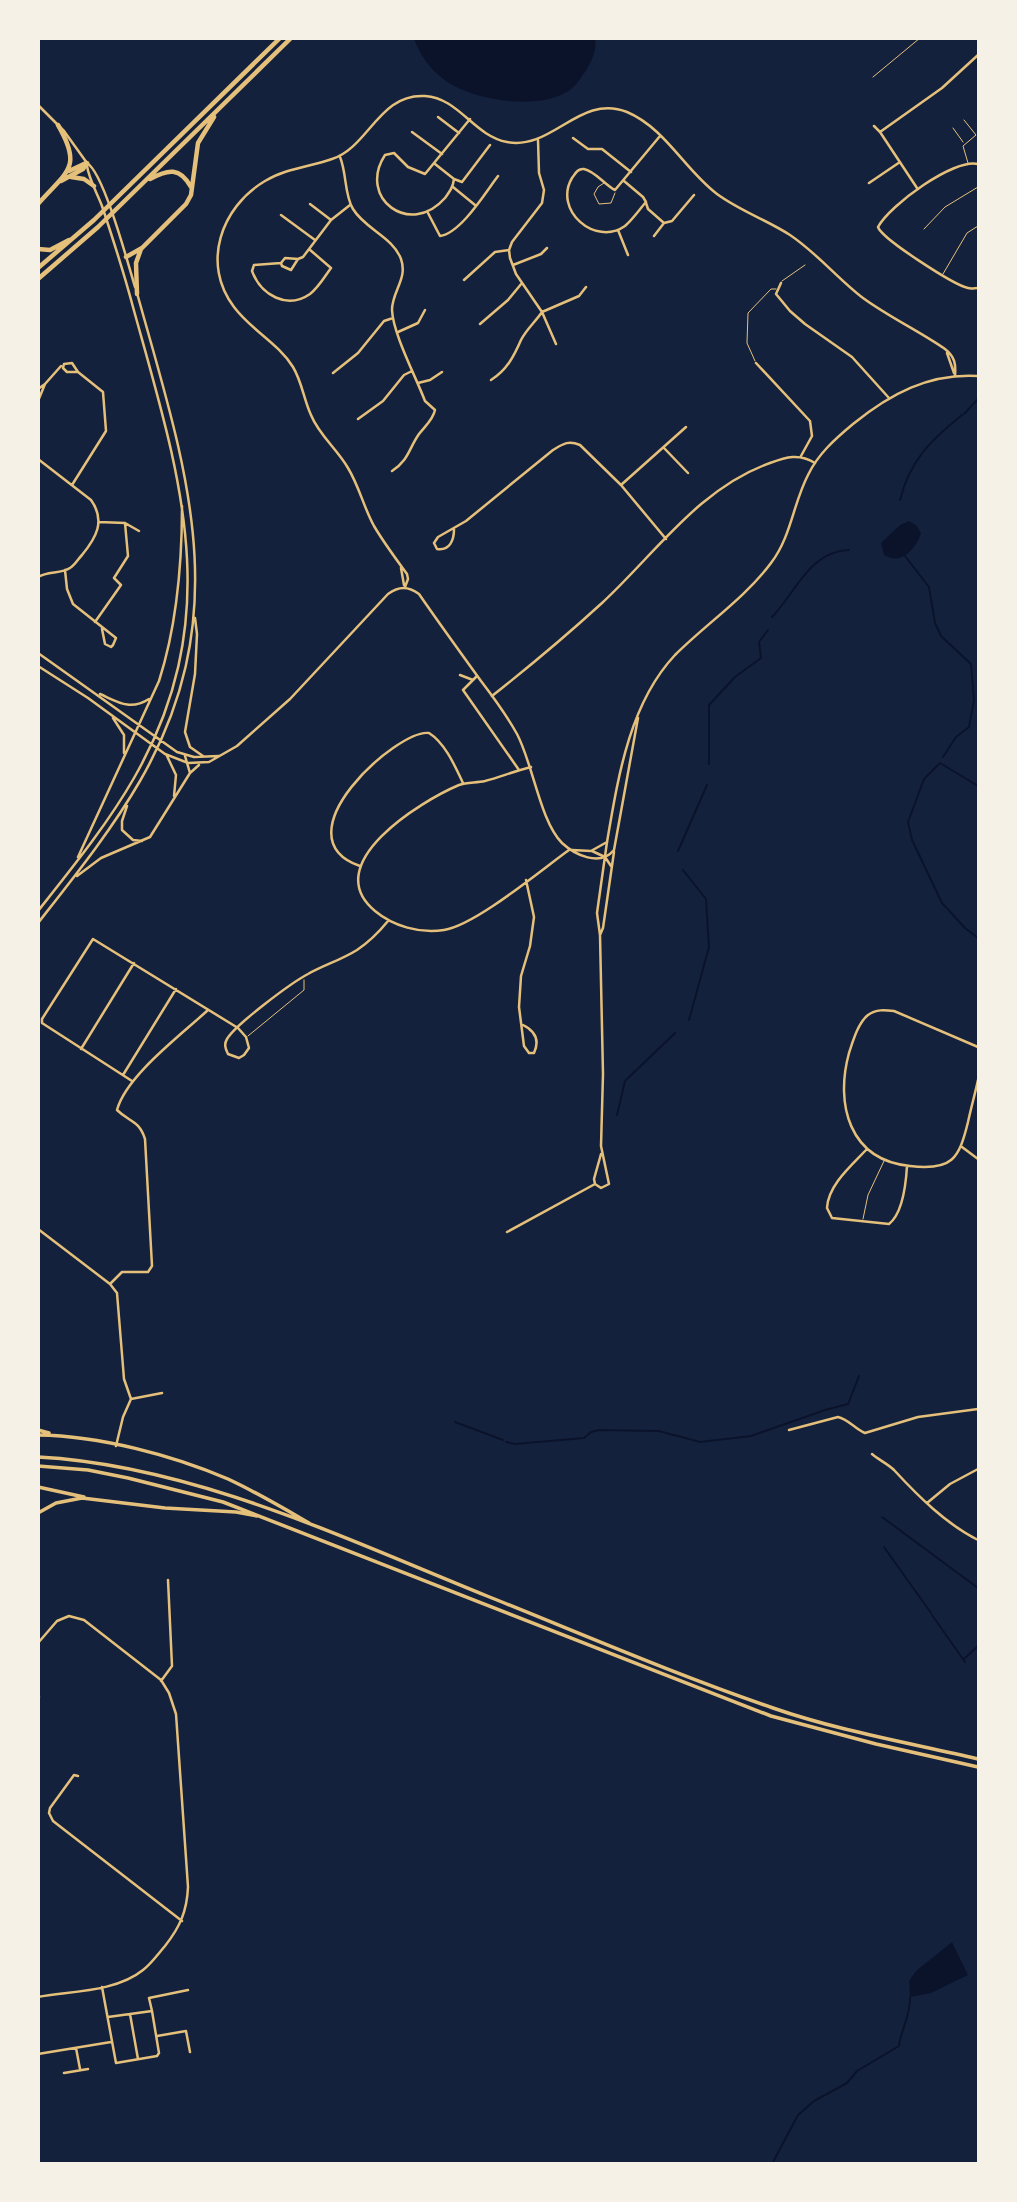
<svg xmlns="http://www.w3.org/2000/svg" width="1017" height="2202" font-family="Barlow,sans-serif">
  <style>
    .water { fill: #0b132b }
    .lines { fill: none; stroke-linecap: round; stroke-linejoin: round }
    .stream { stroke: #0b132b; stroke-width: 2 }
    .service { stroke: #e5c07b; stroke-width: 1 }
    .minor { stroke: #e5c07b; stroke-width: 2.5 }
    .tertiary { stroke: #e5c07b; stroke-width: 2.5 }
    .trunk { stroke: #e5c07b; stroke-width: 3.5 }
    .motorway { stroke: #e5c07b; stroke-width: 4.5 }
  </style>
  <rect width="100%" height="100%" fill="#14213d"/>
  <!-- water -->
  <path class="water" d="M414 39H595C597 50 593 58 587 69 582 76 577 85 570 90 541 111 474 101 446 81 430 69 421 57 414 39Z
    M909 521 916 525 921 533C916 549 901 566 884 555L881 543 900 525Z
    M952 1942 968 1975 931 1993 910 1997 909 1981 916 1971Z"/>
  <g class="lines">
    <!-- stream -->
    <path class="stream" d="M964 414 978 399
      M900 500C910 460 931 440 962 415
      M905 556 929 587 935 623 941 636 971 664 974 700 969 727 956 737 943 757
      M772 617C796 592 810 551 849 550
      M709 764V705L735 677 761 658 759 642 768 630
      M978 786 940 763 924 779 908 822 912 840 942 903 965 928 978 938
      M678 851 707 785
      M683 870 706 899 709 947 689 1020
      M617 1115 625 1081 675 1033
      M455 1422 503 1440
      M674 1435 700 1442 751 1436 825 1410 848 1404 859 1376
      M506 1442 515 1444 584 1438 591 1432 599 1430 659 1431 673 1435
      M882 1517 978 1588
      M884 1547 931 1613
      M932 1615 965 1662
      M964 1659 978 1646
      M772 2164 798 2115 814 2101 847 2083 857 2071 899 2046C901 2029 911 2015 910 1997"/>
    <!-- service -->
    <path class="service" d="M873 77 920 38
      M964 120 976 135 963 146 968 163
      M953 128 963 142
      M604 183 598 187 594 194 599 204 611 203 615 193
      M924 229 945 207 978 187
      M943 274 967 233 978 226
      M782 281 805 265
      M755 361 747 343 748 313 771 289H776
      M248 1036 304 990V980
      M863 1219 868 1195 884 1161"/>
    <!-- minor -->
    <path class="minor" d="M438 117 459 133
      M874 126 880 132
      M412 132 442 154
      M573 138 588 149H602L631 172
      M538 140 539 173 544 190 542 203 512 242 509 250 510 258 516 274 542 312 556 344
      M340 157C347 174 344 194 353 209 365 229 393 237 401 259 408 279 392 291 392 310 393 334 416 377 425 401L435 410C433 420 425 426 419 434 409 448 409 460 392 471
      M435 164 454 179C453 187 450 191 445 198 410 238 357 198 385 155L394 153 408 167 425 174 470 119
      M978 164C954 158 890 205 878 227 882 239 954 285 968 288 971 289 975 288 978 288
      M454 179 462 182 490 145
      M624 181 643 197 646 202C639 210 633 219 625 226 595 247 553 210 572 178 575 174 578 168 584 169 595 171 606 186 615 190L660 136
      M869 183 900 162
      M453 187 475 205
      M917 188 880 132 942 88 978 55
      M646 203 648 209 664 223
      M310 204 331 220
      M428 213 440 236C461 233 485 193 498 176
      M281 215 315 240
      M618 230 628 255
      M654 236 664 223 672 221 694 195
      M298 259 291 270 282 266 281 263 285 258 298 259 303 257 331 220 350 205
      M281 263 254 265 252 271C261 295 287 310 310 294 319 287 325 276 331 268L309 249
      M513 265 541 254 547 248
      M464 280 495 252 509 250
      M781 283 776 294 790 311 805 324 852 357 889 398
      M542 312 579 296 586 287
      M480 324 508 300 522 283
      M398 332 418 323 425 310
      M947 353 954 373
      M756 363 810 421 812 436 801 456
      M333 373 358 353 384 321 393 318
      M491 380C507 370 514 356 521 340 526 330 536 321 542 312
      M418 383 430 380 442 372
      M38 389 45 384
      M38 401 45 384 61 366
      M358 419 383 401 404 375 412 371
      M664 448 688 473
      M38 459 91 500C106 521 96 538 82 555 78 559 75 565 70 568 61 574 48 571 38 577
      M72 485 106 431 103 392 78 372 72 363 64 364 63 368 67 372H78
      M621 485 686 427
      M125 523 139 531
      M454 529C454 540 450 551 437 549L434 543 438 537 466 521 553 450C563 444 568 440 580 445L621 485 666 539
      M401 568 404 585
      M65 570 67 589 73 604 116 638 113 645 111 647 105 644 102 629
      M405 587 408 579 407 574C396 559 384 543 374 526 364 508 359 486 348 468 337 449 319 435 311 415 304 400 302 382 293 367 278 343 251 330 234 307 201 264 221 207 265 181 286 168 310 167 332 159 369 147 379 93 425 96 459 98 474 136 507 142 552 151 580 93 627 112 665 128 685 170 717 194 740 211 767 220 790 235 817 253 838 279 863 298 889 317 919 331 945 349 955 357 956 364 955 376
      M95 622 121 585 114 578 128 556 125 523 99 522
      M460 675 473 680
      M477 676 463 690 519 770
      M492 696C530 666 567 635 602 603 655 554 699 488 770 463 786 457 799 453 815 463
      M531 767C515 771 500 777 485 781 476 783 467 782 459 785 421 801 318 864 375 911 393 926 420 934 444 930 476 925 541 870 569 850
      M592 851 605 857 611 866
      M360 866C277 837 397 729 429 733 445 743 455 766 463 783
      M600 935 603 928 614 852
      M523 1025C535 1031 540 1040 534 1053H529L524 1046 519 1007 521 976 530 946 534 917 526 880
      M978 1047 894 1011C885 1010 876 1009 868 1015 858 1023 853 1041 849 1053 835 1104 849 1160 910 1166 952 1171 959 1159 968 1122 971 1108 975 1094 978 1080
      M81 1049 134 963
      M123 1075 176 989
      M132 1081 42 1023V1019L93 939 238 1028 246 1037 249 1048 244 1055 239 1058 228 1054C225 1048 224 1044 227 1039 236 1024 291 983 308 974 324 965 341 960 357 950 369 942 379 932 388 921
      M962 1147 978 1159
      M867 1149C852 1165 828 1185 827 1208L832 1218 889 1224C903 1213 906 1183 907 1166
      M595 1184 601 1188 609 1184 601 1146 603 1074 600 935 597 913 607 842
      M595 1184 594 1179 601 1154
      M38 1229 110 1284 117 1293 124 1379 131 1399 123 1417 116 1446
      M507 1232 595 1184
      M110 1284 122 1272H148L152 1266 145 1139C139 1120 129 1122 117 1110 126 1076 181 1035 208 1010
      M131 1399 162 1393
      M789 1430 838 1417C848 1419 855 1429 865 1433L918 1417 978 1409
      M872 1454C879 1460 888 1464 894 1470 918 1496 946 1524 978 1540
      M927 1503 950 1484 978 1469
      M38 1643 57 1621 69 1616 84 1620 161 1680 169 1693 176 1714 188 1887C187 1911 180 1927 165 1946 158 1954 151 1964 143 1970 116 1992 71 1991 38 1997
      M161 1681 172 1666 168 1580
      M38 1697H39
      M78 1776 74 1775 50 1808 49 1813 53 1821 182 1921
      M102 1987 116 2063 157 2056 159 2053 152 2011 108 2017
      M152 2011 149 1998 188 1990
      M130 2014 138 2059
      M157 2036 186 2031 190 2052
      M76 2048 80 2069
      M38 2054 111 2042
      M64 2073 88 2069"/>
    <!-- tertiary -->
    <path class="tertiary" d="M38 105 64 131 87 163C104 173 128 264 135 287
      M195 618 197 634 195 674 185 732 190 747 203 756
      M38 653 177 752 194 757 219 756
      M38 666 88 698 165 754 188 763 209 762 237 746 290 699 388 594C399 586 408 586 419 594 439 623 460 652 481 681 494 698 507 716 517 734 533 764 540 821 562 843 575 855 600 867 614 850L638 718
      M100 694C118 702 130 711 149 699
      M113 718 124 735V753
      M167 756 176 775 174 796
      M185 756 190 773
      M127 806 122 821V830L133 840 142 841
      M572 850 591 851 607 842C618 778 629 704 675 655 706 624 745 598 771 563 791 537 793 504 808 475 818 454 835 439 853 424 890 394 929 373 978 376
      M78 857 159 681C177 625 182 564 182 506
      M77 876 101 858 150 837 190 773 199 765
      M38 911C72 868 107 825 134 778 228 614 179 474 133 307 124 273 113 239 102 206 97 193 89 179 87 166
      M38 923C74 877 111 831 140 781 238 611 185 466 137 293"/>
    <!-- trunk -->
    <path class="trunk" d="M38 1430 49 1433
      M38 1435C100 1436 172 1455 228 1479 256 1492 283 1508 309 1523
      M38 1457C192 1465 346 1539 487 1596 582 1634 676 1675 773 1708 839 1731 910 1743 978 1759
      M38 1466 88 1470 128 1478 223 1502 771 1716 876 1744 978 1767
      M38 1487 84 1497
      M38 1513 56 1503 82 1498 165 1508 236 1512 257 1516"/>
    <!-- motorway -->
    <path class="motorway" d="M69 171 86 163
      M71 177 84 179 94 186
      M150 179C168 169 180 167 191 187
      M61 181 83 169 87 163
      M38 204C67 171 83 168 58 125
      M38 249 50 250 69 240
      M126 257 142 248 186 204 191 195 198 143 214 117
      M38 268 94 220 280 38
      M38 279 98 227 291 38
      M137 294 136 263 141 249"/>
  </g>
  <!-- border -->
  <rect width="1017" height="2202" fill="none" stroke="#f6f1e7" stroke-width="80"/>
</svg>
